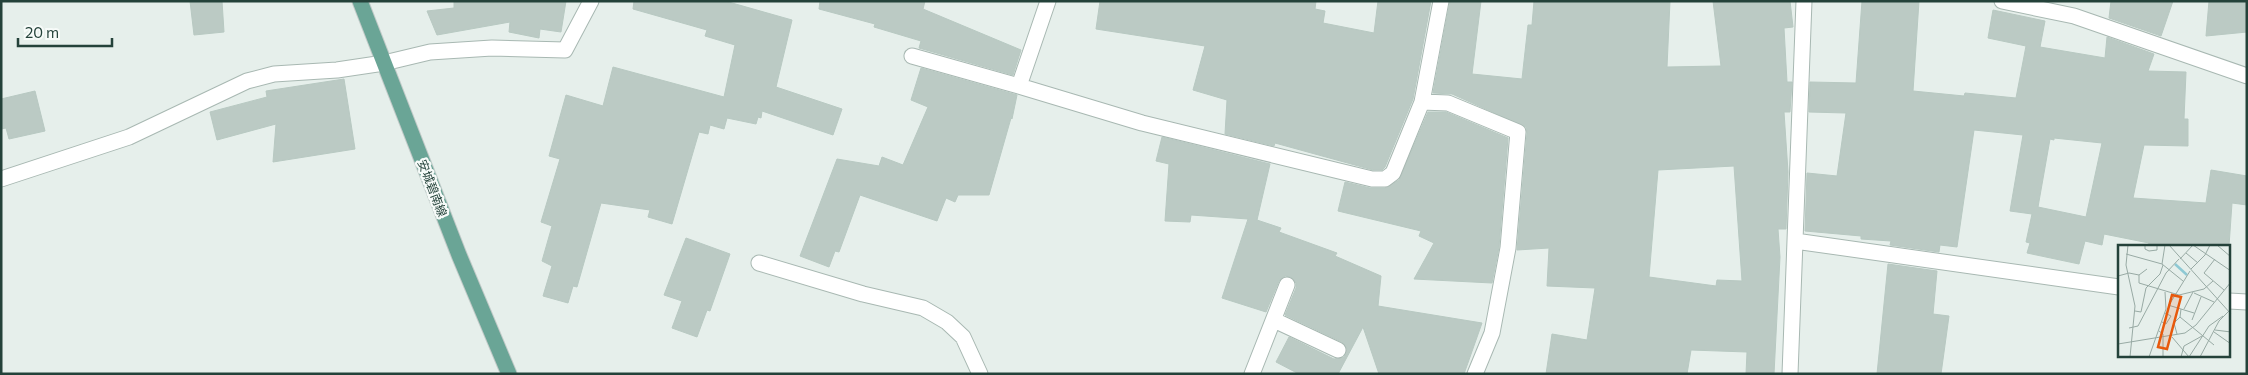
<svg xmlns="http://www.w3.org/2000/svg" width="2248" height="375" font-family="Commissioner,'Noto Sans JP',sans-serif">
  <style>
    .building { fill: #bbcac4; stroke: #b8c9c2; fill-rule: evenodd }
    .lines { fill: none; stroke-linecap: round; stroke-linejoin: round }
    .minor-casing { stroke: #a8b8b2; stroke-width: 17 }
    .major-casing { stroke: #c2cac8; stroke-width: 17 }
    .minor { stroke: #fff; stroke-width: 15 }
    .major { stroke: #6aa596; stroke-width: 15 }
    .labels { text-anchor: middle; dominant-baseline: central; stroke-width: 4.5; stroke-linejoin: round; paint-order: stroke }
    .street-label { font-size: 12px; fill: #24423a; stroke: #f7fbf9 }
    .inset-river { fill: none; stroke: #8ec9d4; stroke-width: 2.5 }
    .inset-road { fill: none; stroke: #98aaa4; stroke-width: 1 }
    .view { fill: #e8590c; fill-opacity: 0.15; stroke: #e8590c; stroke-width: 2.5 }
    .inset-edge { fill: none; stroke: #24423a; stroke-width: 2.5 }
  </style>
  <rect width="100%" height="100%" fill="#e6efeb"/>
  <!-- building -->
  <path class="building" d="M190 1H222L224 32 194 35Z
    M454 1H566L561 32 540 29 539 38 509 32 510 22 437 35 427 11 454 8Z
    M634 1H725L792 20 776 87 842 109 833 135 762 111 761 118 758 117 756 124 727 118 724 129 710 125 708 134 699 132 672 224 648 217 650 210 601 203 577 287 573 286 568 303 543 296 552 266 542 261 552 226 541 222 560 159 549 156 566 95 603 106 613 67 724 97 735 45 705 36 707 30 633 9Z
    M820 1H925L923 9 1021 50 1013 75 919 48 921 41 874 27 875 24 819 9Z
    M1100 1H1316L1315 9 1325 11 1323 23 1374 33 1378 1H1431L1413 99 1385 167 1382 170H1373L1275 143 1274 146 1225 134 1227 100 1193 90 1205 46 1096 29Z
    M1450 1H1481L1472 74 1522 79 1528 25H1532L1534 1H1670L1667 67 1721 66 1713 1H1790L1793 27 1784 28 1787 82H1792L1790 112H1784L1788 172 1786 229H1778L1780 257 1774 374H1746L1747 352 1691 350 1687 374H1546L1552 334 1587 340 1595 288 1547 286 1549 248 1517 250 1527 133 1526 127 1452 94 1433 93ZM1734 166 1742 281 1717 280 1716 286 1649 277 1658 170Z
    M1862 1H1919L1913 91 1964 96 1965 93 2016 98 2026 46 1988 38 1993 10 2045 21 2040 47 2105 58 2107 37 2154 54 2148 71 2186 72 2184 119H2188V146L2144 145 2133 198 2206 203 2211 170 2247 176V205L2232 203 2229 246H2148L2149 243 2104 234 2102 245 2085 241 2079 264 2027 253 2030 243 2026 242 2032 214 2010 211 2023 135 1974 130 1957 247 1940 245 1939 252 1890 245 1891 241 1861 239V236L1805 231 1807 173 1837 176 1846 113 1809 112 1810 82 1856 83ZM2054 138 2102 143 2086 217 2038 207 2050 139 2054 140Z
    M2111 1H2173L2161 36 2109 18Z
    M2209 1H2247V32L2206 36Z
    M921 68 1017 95 1012 119 1011 118 989 195H958L955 202 946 198 937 221 860 195 839 252 835 251 829 267 800 256 837 159 879 166 882 157 903 165 928 107 911 100Z
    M344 79 355 149 273 162 276 124 217 140 210 112 267 97 266 91Z
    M35 91 45 131 9 139 6 128 1 129V99Z
    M1428 112H1446L1508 138 1499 247 1492 283 1414 279 1434 243 1419 236 1421 231 1338 211 1345 182 1370 188H1385L1399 180Z
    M1162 137 1270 164 1257 220 1281 228 1279 232 1337 253 1335 256 1381 276 1378 306 1482 323 1464 374H1379L1363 327 1338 374H1299L1276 362 1289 337 1334 359 1344 357 1347 349 1342 342 1285 315 1296 288V283L1291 277 1285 276 1279 281 1266 312 1222 298 1248 219 1191 215 1190 222 1165 221 1169 164 1156 161Z
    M686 238 730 254 710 311 707 310 697 337 672 328 682 301 664 295Z
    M1888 264 1937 271 1933 314 1949 316 1941 374H1877Z"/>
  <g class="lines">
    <!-- minor casing -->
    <g class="minor-casing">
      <path id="minor" d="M1048 1 1019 86 1142 123 1372 179H1385L1393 173 1422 102 1441 1
        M2002 1 2074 16 2247 76
        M912 56 1019 86
        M1422 102 1448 103 1518 132 1508 248 1492 333 1475 374
        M1 179 129 137 247 81 274 74 337 70 384 63 430 52 492 48 565 50 591 1
        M1795 241 2119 287
        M759 263 863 294 923 308 947 322 963 337 980 374
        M2229 301 2247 302
        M1274 320 1338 350
        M1252 374 1287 285
        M1790 374 1804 1"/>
    </g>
    <!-- major casing -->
    <g class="major-casing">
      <path id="major" d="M360 1 459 255 509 374"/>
    </g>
    <!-- minor -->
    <use href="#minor" class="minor"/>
    <!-- major -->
    <use href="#major" class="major"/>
  </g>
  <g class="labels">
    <!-- street labels -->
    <g class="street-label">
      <text transform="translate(433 188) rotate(69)">安城碧南線</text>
    </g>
  </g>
  <!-- overview -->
  <g transform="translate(2118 245)">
    <rect width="112" height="112" fill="#e6efeb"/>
    <path class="inset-river" d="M57 19 69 30"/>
    <path class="inset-road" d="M10 0 8 20 17 61 12 112M51 0 113 69M75 0 113 26M99 0 113 12M27 1V4L31 6 39 5V0M68 8 80 18M8 9 44 19 65 36M62 14 75 0M97 14 86 28 106 45M44 19 47 0M29 24 21 30V38L61 50 86 44 95 36M73 24 87 10 92 0M0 31 11 28 21 30M76 48 96 57M50 60 76 68M51 60 72 26M66 64 75 47M17 66 23 67 28 43 42 29 45 20M62 72 96 100M74 75 83 52M44 77 48 79 53 71 47 68M11 83 20 81 48 28 61 14M97 85 113 87M41 86 45 89V112M96 87 113 99M59 89 56 78 62 72 63 64M54 92 71 112M0 99 67 88 78 80 113 37M31 112 48 64 47 47M63 112 66 101 84 91M71 112 91 81 105 71M82 112 101 76 113 64"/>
    <path class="view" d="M54 50 63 52 49 104 40 102Z"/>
    <rect width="112" height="112" class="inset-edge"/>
  </g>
  <!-- border -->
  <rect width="2248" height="375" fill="none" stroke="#24423a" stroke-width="5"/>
  <!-- scale -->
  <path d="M18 38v8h94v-8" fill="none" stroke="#24423a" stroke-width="2.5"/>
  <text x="25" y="38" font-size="15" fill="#24423a" stroke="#f7fbf9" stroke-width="4" paint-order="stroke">20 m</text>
</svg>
